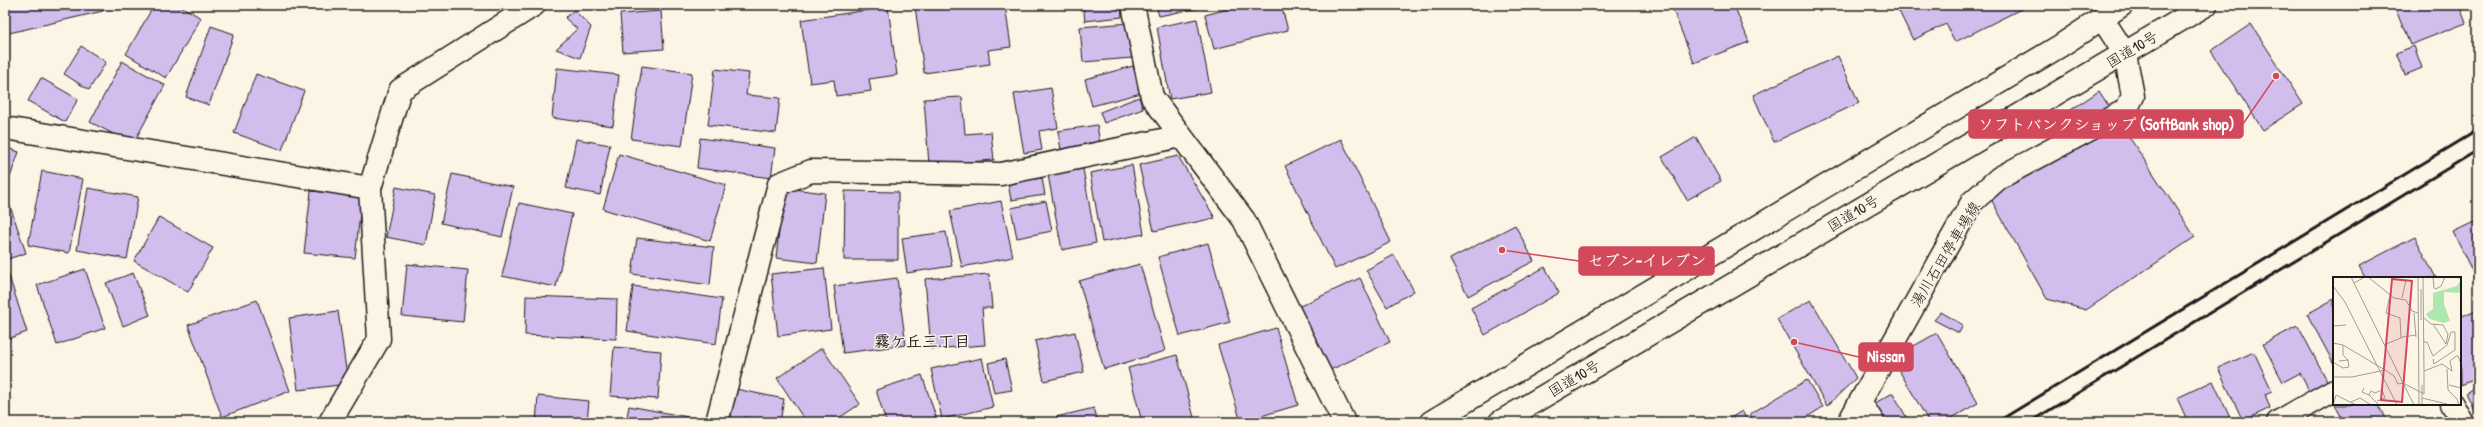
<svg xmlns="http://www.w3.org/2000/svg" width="2483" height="427" font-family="'Patrick Hand','Klee One',sans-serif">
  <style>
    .building { fill: #d3bded; stroke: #1c1c1c }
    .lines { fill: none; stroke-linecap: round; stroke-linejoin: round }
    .minor-casing { stroke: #1c1c1c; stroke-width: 25 }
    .secondary-casing { stroke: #1c1c1c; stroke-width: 25 }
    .trunk-casing { stroke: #1c1c1c; stroke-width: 25 }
    .minor { stroke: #fcf5e5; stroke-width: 22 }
    .secondary { stroke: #fcf5e5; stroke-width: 22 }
    .trunk { stroke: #fcf5e5; stroke-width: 22 }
    .rail { stroke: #1c1c1c; stroke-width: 3 }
    .labels { text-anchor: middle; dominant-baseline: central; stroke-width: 3; stroke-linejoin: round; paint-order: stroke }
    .street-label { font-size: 15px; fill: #1c1c1c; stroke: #fcf5e5 }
    .neighbourhood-label { font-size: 16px; font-weight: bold; fill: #1c1c1c; stroke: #fcf5e5 }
    .inset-road { fill: none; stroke: #a29e95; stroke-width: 1 }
    .view { fill: #d1495b; fill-opacity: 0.15; stroke: #d1495b; stroke-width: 2 }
    .inset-edge { fill: none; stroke: #1c1c1c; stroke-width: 2 }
    .leader { fill: none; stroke: #d1495b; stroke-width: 1.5 }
    .callout-dot { fill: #d1495b; stroke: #fcf5e5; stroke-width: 1.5 }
    .callout { fill: #d1495b; stroke: #d1495b; stroke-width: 1.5 }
    .callout-label { font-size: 16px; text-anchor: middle; font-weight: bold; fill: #fff }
  </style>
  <rect width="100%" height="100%" fill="#fcf5e5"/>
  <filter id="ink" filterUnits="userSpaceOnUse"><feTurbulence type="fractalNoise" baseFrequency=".025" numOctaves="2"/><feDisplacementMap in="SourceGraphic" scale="8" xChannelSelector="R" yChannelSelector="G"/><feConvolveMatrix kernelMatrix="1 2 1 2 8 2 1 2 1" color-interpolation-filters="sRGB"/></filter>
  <g filter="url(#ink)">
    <!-- building -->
    <path class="building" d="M5 5H101L103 11 5 34Z
      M154 5H179L201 18 166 78 126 54Z
      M313 5H352L314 10Z
      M1005 5 1011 47 988 50 990 64 924 73 915 6Z
      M1083 5H1121L1122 17 1085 21Z
      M1156 5H1213L1159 16Z
      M1243 5H1281L1288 30 1214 49 1205 15Z
      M1671 5H1734L1749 42 1694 63Z
      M1896 5H2029L1955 42 1946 24 1913 40Z
      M2394 5H2459L2466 23 2410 45Z
      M888 7 897 75 869 79 871 91 836 96 834 80 810 83 801 20Z
      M574 10 591 27 580 58 556 49 577 29 565 18Z
      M661 11 664 49 623 52 620 14Z
      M1197 19 1211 92 1170 99 1157 27Z
      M1129 23 1132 58 1083 62 1080 27Z
      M2251 24 2303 104 2263 130 2211 51Z
      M211 26 234 34 209 105 186 97Z
      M81 46 106 62 89 90 64 74Z
      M2414 46 2422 68 2405 75 2396 53Z
      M1838 56 1859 103 1774 142 1753 95Z
      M122 61 165 85 133 144 90 122Z
      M642 66 692 73 682 146 631 139Z
      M1133 66 1141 93 1092 106 1085 79Z
      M557 68 619 75 613 126 552 118Z
      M715 69 749 73 746 95 780 98 776 133 708 125Z
      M256 74 304 91 282 150 234 133Z
      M41 78 78 99 65 122 28 101Z
      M1051 88 1058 128 1039 131 1042 150 1024 153 1014 94Z
      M2099 91 2195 237 2086 310 2047 299 1988 194 2069 149 2059 118Z
      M962 97 965 134 991 132 994 160 929 165 924 99Z
      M1139 97 1143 109 1104 123 1100 112Z
      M1097 125 1100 144 1061 150 1058 131Z
      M1696 137 1721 181 1687 200 1662 157Z
      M700 138 775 148 771 178 697 168Z
      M576 139 610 145 600 195 566 188Z
      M1341 139 1391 242 1335 269 1285 166Z
      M5 147 19 152 5 191Z
      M619 154 726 185 710 241 603 209Z
      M1178 156 1215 218 1154 231 1139 165Z
      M1132 165 1144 234 1102 242 1090 173Z
      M1083 169 1096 243 1062 250 1048 175Z
      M42 171 83 179 69 253 28 245Z
      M452 174 513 187 502 237 441 223Z
      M1042 178 1045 195 1011 200 1008 183Z
      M396 187 435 195 426 245 386 237Z
      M88 188 138 197 127 259 77 250Z
      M784 188 825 193 817 263 776 258Z
      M311 191 362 196 355 258 304 253Z
      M845 191 898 192V260H844Z
      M6 194 26 253 5 260V195Z
      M1001 201 1013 257 962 267 950 211Z
      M1046 201 1052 231 1017 238 1011 208Z
      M519 203 572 214 556 287 502 276Z
      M159 217 213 248 188 292 134 261Z
      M2478 220V275L2475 277 2453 232Z
      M1515 225 1534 261 1468 296 1450 259Z
      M946 232 952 266 907 273 902 238Z
      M2415 237 2436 278H2365L2359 266Z
      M637 238 714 247 710 285 632 274Z
      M1208 243 1230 322 1180 336 1158 257Z
      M1394 255 1414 291 1387 307 1366 270Z
      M407 264 468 270 463 322 402 316Z
      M1140 264 1165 351 1104 369 1079 281Z
      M1545 267 1559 293 1485 335 1471 308Z
      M824 268 831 329 778 336 771 274Z
      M85 269 105 328 57 345 37 285Z
      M8 273 27 332 5 340V274Z
      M133 273 150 315 123 326 106 283Z
      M989 274 992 308H982L985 345 931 349 925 279Z
      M897 278 906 345 843 353 834 286Z
      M1360 278 1390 342 1328 371 1298 307Z
      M633 286 722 299 716 344 627 331Z
      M526 296 617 299 616 339 525 335Z
      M2334 299V364L2307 314Z
      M257 300 290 391 222 417 188 325Z
      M1811 300 1856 378 1827 406 1777 319Z
      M2478 309V378L2461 385 2460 317Z
      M338 311 348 384 298 390 289 318Z
      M1941 312 1963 325 1959 333 1934 320Z
      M2298 326 2328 382 2309 391 2300 373 2283 382 2263 344Z
      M1276 328 1298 405 1241 422 1218 345Z
      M1075 332 1084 372 1044 381 1035 341Z
      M1937 333 1978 403 1945 422H1929L1892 358Z
      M614 347 661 351 658 399 610 396Z
      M822 348 860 404 833 422H806L777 378Z
      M2254 352 2272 391 2265 394 2270 408 2243 421 2218 368Z
      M1177 355 1195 421 1142 422 1128 368Z
      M982 358 993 407 942 419 931 369Z
      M1005 359 1012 390 994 393 988 363Z
      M922 375 936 417 919 422H886L876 390Z
      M1807 380 1823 407 1799 422H1755L1750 414Z
      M2213 381 2232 422H2188L2177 398Z
      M2478 386V418L2466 393Z
      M736 389 784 399 780 422 744 417 743 422 730 421Z
      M1893 393 1909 422H1886L1875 403Z
      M538 396 589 401 587 422H536Z
      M2377 404 2387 422H2344L2335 405Z
      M629 406 699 419V422H626Z
      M1094 408 1098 422H1057L1056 417Z
      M1742 411 1748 422H1724Z
      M1033 417 1034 422H1012Z"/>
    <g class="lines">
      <!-- minor casing -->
      <g class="minor-casing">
        <path id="minor" d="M1133 5 1152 97 1244 220 1344 422
          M5 128 370 188
          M2452 404 2462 422
          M330 422 379 339 370 188 400 90 534 5
          M717 422 779 184 811 171 1001 174 1181 136
          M1849 422 1860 402
          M2278 422 2334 390"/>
      </g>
      <!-- secondary casing -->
      <g class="secondary-casing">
        <path id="secondary" d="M1873 422 1860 402 1972 202 1999 178 2126 110 2133 96 2125 54 2102 18"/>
      </g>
      <!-- trunk casing -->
      <g class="trunk-casing">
        <path id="trunk" d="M1431 422 2060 46 2122 5
          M1500 422 2206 5"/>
      </g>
      <!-- minor -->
      <use href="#minor" class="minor"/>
      <!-- secondary -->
      <use href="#secondary" class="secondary"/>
      <!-- trunk -->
      <use href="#trunk" class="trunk"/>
      <!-- rail -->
      <path class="rail" d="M1997 422 2478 130
        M2030 422 2478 150"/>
    </g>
  </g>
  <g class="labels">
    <!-- street labels -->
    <g class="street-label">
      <text transform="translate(2132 49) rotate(-31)">国道10号</text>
      <text transform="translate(1853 213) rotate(-31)">国道10号</text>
      <text transform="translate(1945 254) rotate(-59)">湯川石田停車場線</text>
      <text transform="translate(1574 378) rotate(-31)">国道10号</text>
    </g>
    <!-- neighbourhood labels -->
    <g class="neighbourhood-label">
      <text x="922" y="341">霧ケ丘三丁目</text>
    </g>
  </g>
  <!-- overview -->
  <g transform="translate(2333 277)">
    <rect width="128" height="128" fill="#fcf5e5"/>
    <path d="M122 0H128V16L111 15V27L117 44 110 46 97 42 93 37 100 32V16L124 9 128 3Z" fill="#aae8ae"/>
    <path class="inset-road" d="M18 0 81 128M35 0 61 21 73 23 79 34 85 36M85 0 86 128M90 0 91 94M100 0 101 11 103 12 108 9 112 0M21 6 32 0M0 9 12 25 64 128M88 12V43M57 18 53 36 67 41 68 61M69 21 73 3M81 36 83 60M91 41 98 47 110 48 115 57 113 67 100 47M0 49 13 48M91 65H94L100 79 114 68 118 55H122V73L101 87 100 82M0 66 10 68 52 93M10 68V78L15 83M51 68 70 60 83 58M0 85 10 91 16 90 15 83 6 84M114 92 115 113 124 122 126 128M0 100H19L52 93 61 99 65 107 70 106M72 107 91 117V94L109 87 119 94 117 84 123 79H125L128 87M116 108 128 111M31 111 29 115 36 118M89 121 114 127M44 124 52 121 49 113 42 116 38 114 36 118 46 128M18 125 27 121 38 128M89 127V108M0 128 3 118 23 128"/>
    <path class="view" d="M59 2 79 4 69 125 48 123Z"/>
    <rect width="128" height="128" class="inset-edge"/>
  </g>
  <!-- callouts -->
  <path class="leader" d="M2276 76L2243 124M1502 250L1579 261M1794 342L1859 357"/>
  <g class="callout-dot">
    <circle cx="2276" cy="76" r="4"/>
    <circle cx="1502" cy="250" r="4"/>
    <circle cx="1794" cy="342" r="4"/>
  </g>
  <g class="callout">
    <rect x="1969" y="110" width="274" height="28" rx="4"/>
    <rect x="1579" y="247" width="135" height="28" rx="4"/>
    <rect x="1859" y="343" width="54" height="28" rx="4"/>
  </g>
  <g class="callout-label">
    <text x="2106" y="130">ソフトバンクショップ (SoftBank shop)</text>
    <text x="1647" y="266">セブン-イレブン</text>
    <text x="1886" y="362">Nissan</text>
  </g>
  <!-- margin -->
  <rect width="2483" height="427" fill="none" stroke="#fcf5e5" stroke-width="20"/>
  <rect x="10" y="10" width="2463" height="407" fill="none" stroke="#1c1c1c" stroke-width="1.5" filter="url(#ink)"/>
</svg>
